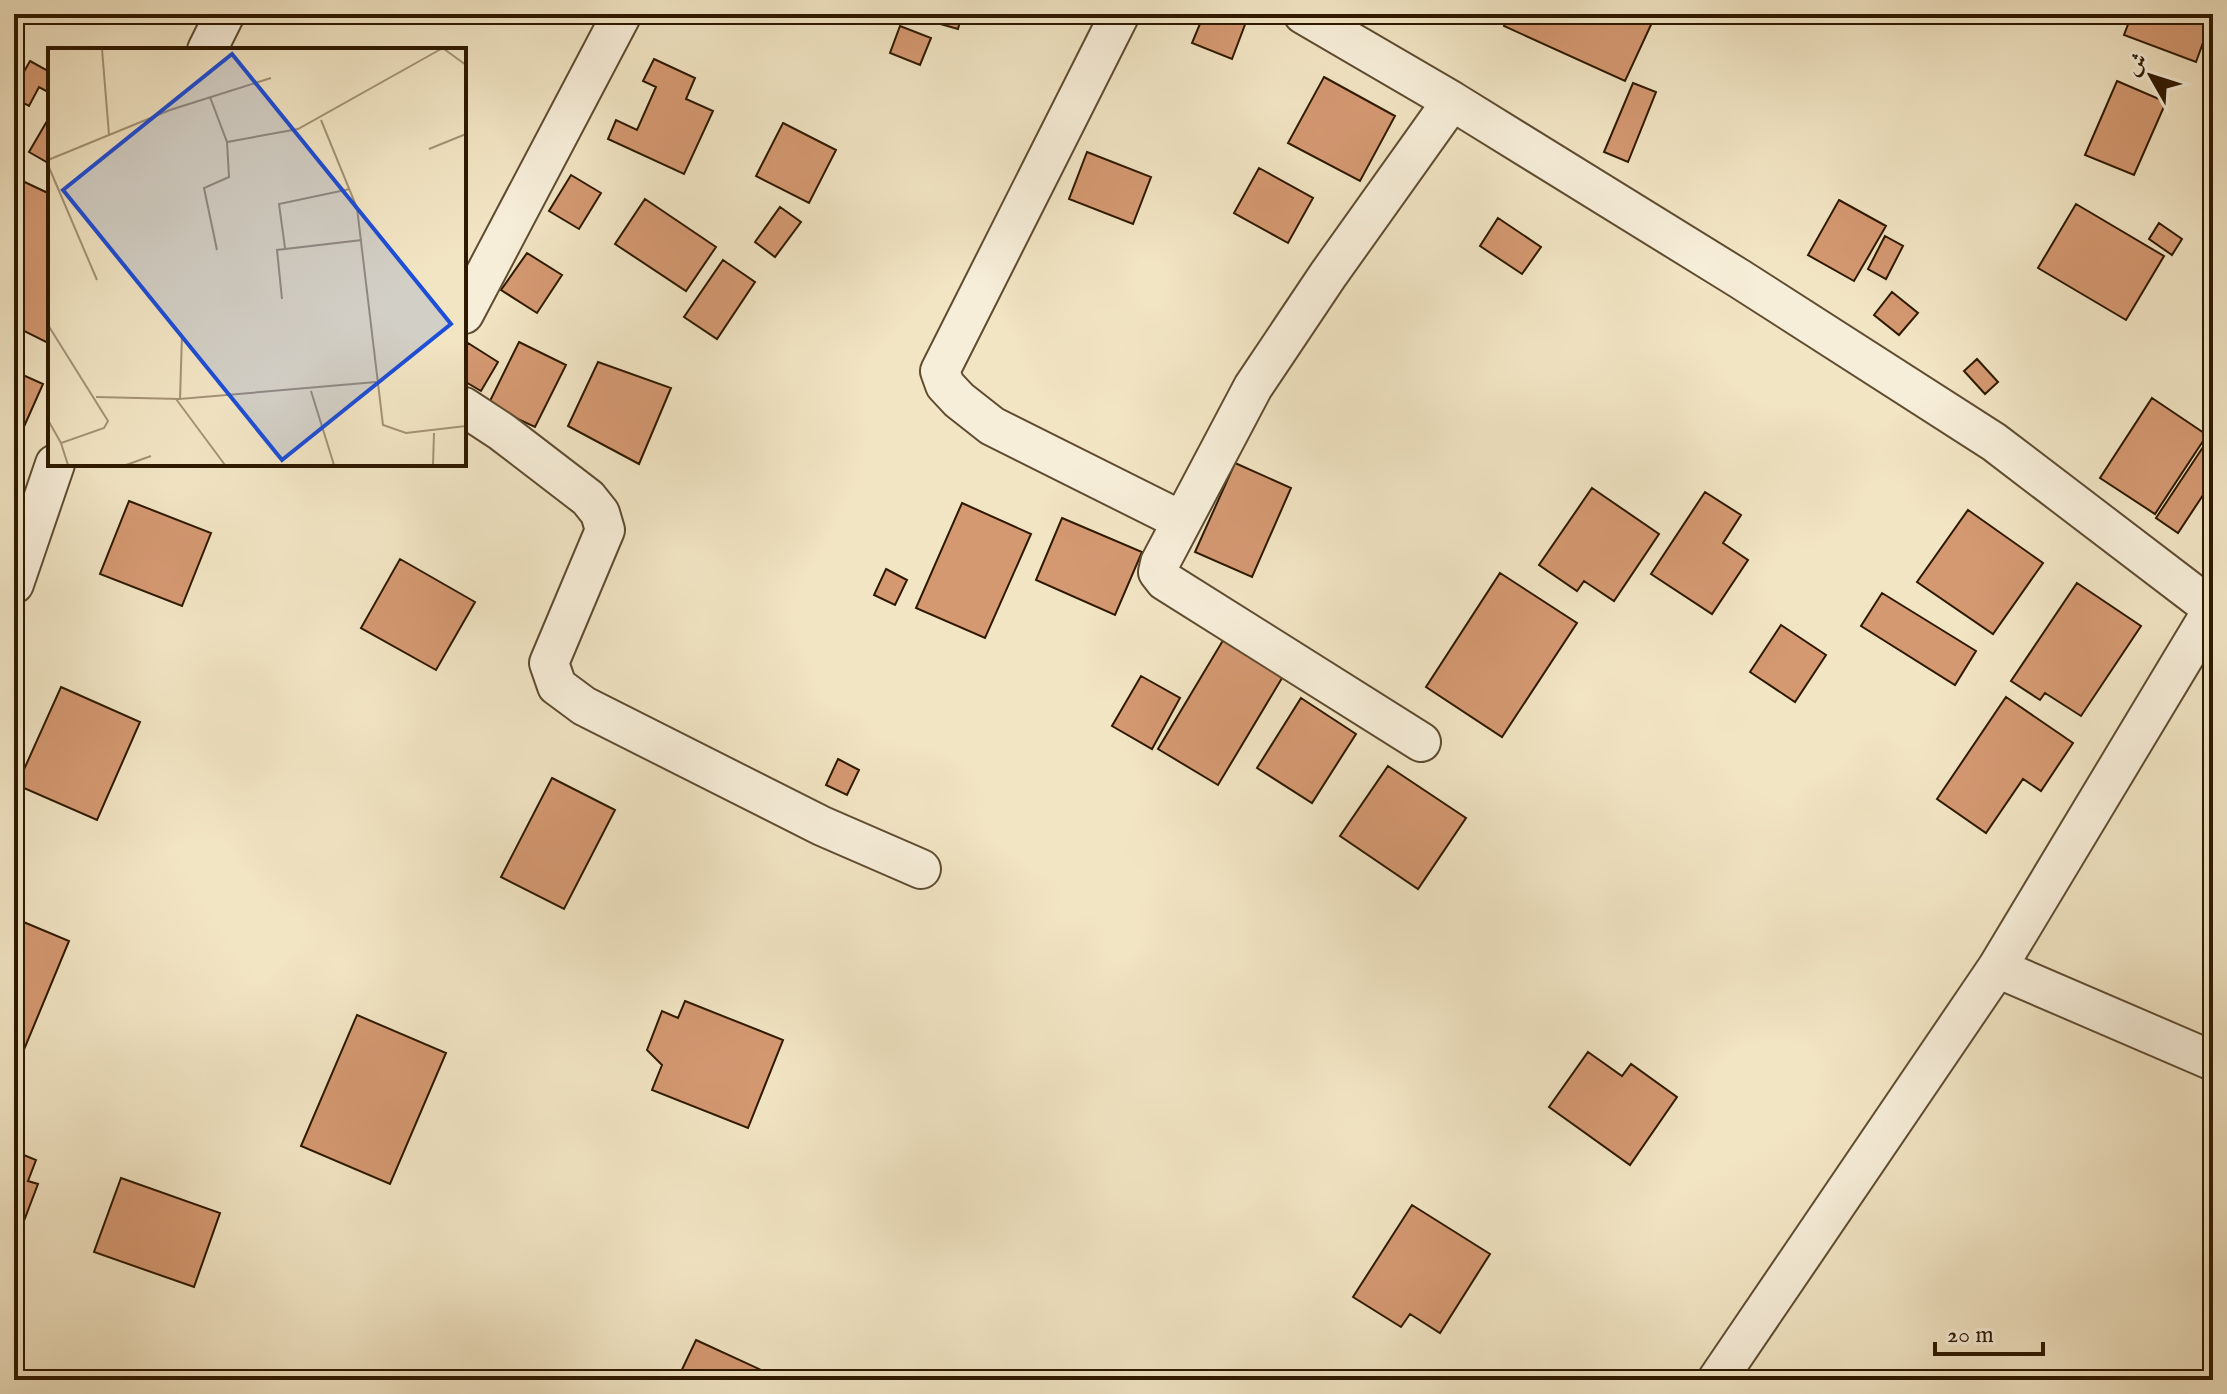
<svg xmlns="http://www.w3.org/2000/svg" width="2227" height="1394" font-family="'IM FELL English',Amiri,serif">
  <style>
    .building { fill: #d59972; stroke: #2e1900; stroke-width: 2 }
    .lines { fill: none; stroke-linecap: round; stroke-linejoin: round }
    .street-casing { stroke: #5f4c31; stroke-width: 42 }
    .street { stroke: #f7eed9; stroke-width: 38 }
    .inset-road { fill: none; stroke: #a49376; stroke-width: 2 }
    .view { fill: #1d4ed8; fill-opacity: 0.15; stroke: #1d4ed8; stroke-width: 4 }
    .inset-edge { fill: none; stroke: #2e1900; stroke-width: 4 }
  </style>
  <rect width="100%" height="100%" fill="#f2e5c4"/>
  <filter id="stains"><feTurbulence type="fractalNoise" baseFrequency=".0025" numOctaves="4"/><feColorMatrix values="0 0 0 0 .2 0 0 0 0 .09 0 0 0 0 .02 0 0 0 .5 -.17"/></filter>
  <radialGradient id="worn" r=".72"><stop offset=".6" stop-color="#630" stop-opacity="0"/><stop offset="1" stop-color="#630" stop-opacity=".3"/></radialGradient>
  <!-- building -->
  <path class="building" d="M905 14H962L958 29Z
    M1204 14H1249L1232 59 1192 43Z
    M1509 14H1656L1625 81 1504 26Z
    M2132 14H2213V15L2196 62 2124 35Z
    M900 26 931 38 920 65 890 53Z
    M654 59 695 78 686 99 713 111 684 174 608 139 616 120 637 130 656 87 643 81Z
    M30 61 50 72V93L39 87 29 106 14 98V89Z
    M1324 77 1395 116 1360 181 1288 143Z
    M2117 81 2166 102 2134 175 2085 155Z
    M1633 83 1656 92 1628 162 1604 152Z
    M50 116V164L29 152Z
    M783 123 836 150 809 203 756 176Z
    M1087 152 1151 177 1133 224 1069 199Z
    M1259 168 1313 198 1288 243 1234 213Z
    M571 175 601 193 579 229 549 211Z
    M14 177 50 194V344L14 326Z
    M645 199 716 247 686 291 615 244Z
    M1839 200 1886 226 1854 281 1808 255Z
    M2076 204 2164 256 2126 320 2038 268Z
    M780 207 801 222 775 257 755 242Z
    M1498 218 1541 247 1522 274 1480 246Z
    M2159 223 2182 239 2172 255 2149 239Z
    M1885 236 1903 246 1886 279 1868 269Z
    M527 253 562 275 537 313 501 290Z
    M723 260 755 282 717 339 684 317Z
    M1892 292 1918 313 1899 335 1874 315Z
    M519 342 566 365 535 427 488 405Z
    M468 343 498 362 481 391 464 381V349Z
    M1977 359 1998 382 1985 394 1964 371Z
    M598 362 671 388 639 464 568 426Z
    M14 371 43 384 14 449Z
    M2152 398 2207 435 2155 514 2100 478Z
    M2211 435 2213 480 2178 533 2156 518Z
    M1235 463 1291 488 1252 577 1195 552Z
    M1592 488 1659 534 1614 601 1584 581 1577 591 1539 565Z
    M1705 492 1741 515 1723 543 1748 560 1712 614 1651 574Z
    M129 501 211 533 182 606 100 574Z
    M962 503 1031 534 985 638 916 608Z
    M1968 510 2043 563 1993 634 1917 582Z
    M1062 518 1142 552 1115 615 1036 580Z
    M400 559 475 602 436 670 361 628Z
    M886 569 907 580 895 605 874 595Z
    M1500 573 1577 623 1502 737 1426 687Z
    M2077 583 2141 626 2081 716 2045 693 2040 700 2011 681Z
    M1882 593 1976 651 1955 685 1861 626Z
    M1781 625 1826 655 1795 702 1750 672Z
    M1228 632 1288 668 1218 785 1158 749Z
    M1141 676 1180 698 1152 749 1112 726Z
    M61 687 140 722 97 820 17 785Z
    M2006 697 2073 743 2041 791 2023 779 1986 833 1937 799Z
    M1301 698 1356 734 1312 803 1257 768Z
    M838 759 859 770 847 795 826 785Z
    M1388 766 1466 818 1418 889 1340 836Z
    M552 778 615 810 564 909 501 877Z
    M14 918 69 941 23 1052 14 1048Z
    M685 1001 783 1040 748 1128 652 1090 662 1065 647 1050 662 1011 678 1018Z
    M357 1015 446 1053 390 1184 301 1146Z
    M1588 1052 1622 1076 1631 1064 1677 1097 1630 1165 1549 1107Z
    M14 1151 36 1160 28 1181 38 1184 19 1234 14 1232Z
    M121 1178 220 1213 194 1287 94 1252Z
    M1412 1205 1490 1254 1440 1333 1410 1314 1401 1327 1353 1297Z
    M14 1256 19 1257 14 1282Z
    M696 1340 783 1380H677Z"/>
  <g class="lines">
    <!-- street casing -->
    <g class="street-casing">
      <path id="street" d="M1120 14 940 371 945 385 959 400 992 426 1182 521
        M1303 14 1452 101 1740 279 1994 442 2213 609 1997 968 1717 1380
        M207 50 225 14
        M464 314 622 14
        M464 407 502 432 588 498 600 513 605 530 549 663 557 686 584 706 822 826 921 869
        M14 584 55 464
        M1421 742 1165 581 1158 572 1160 563 1253 387 1328 275 1452 101
        M1997 968 2213 1061"/>
    </g>
    <!-- street -->
    <use href="#street" class="street"/>
  </g>
  <!-- overview -->
  <g transform="translate(48 48)">
    <rect width="418" height="418" fill="#f2e5c4"/>
    <path class="inset-road" d="M54 1 61 87M396 1 418 17M162 49 179 94 250 81 393 1M273 72 309 160 335 377 358 385 418 378M381 101 418 86M0 112 122 62 223 30M0 117 49 232M237 200 231 156 302 141M169 202 156 140 181 129 179 94M234 251 229 202 314 192M0 277 60 373 56 380 13 395 20 417M134 287 132 351 328 334M263 343 286 417M48 349 132 351M128 351 177 417M0 372 13 395M78 417 103 408M385 417 386 385"/>
    <path class="view" d="M184 6 403 276 234 412 15 142Z"/>
    <rect width="418" height="418" class="inset-edge"/>
  </g>
  <!-- margin -->
  <rect width="2227" height="1394" fill="none" stroke="#f2e5c4" stroke-width="48"/>
  <rect x="16" y="16" width="2195" height="1362" fill="none" stroke="#2e1900" stroke-width="4"/>
  <rect x="24" y="24" width="2179" height="1346" fill="none" stroke="#2e1900" stroke-width="2"/>
  <!-- north arrow -->
  <g transform="translate(2151 76) rotate(309)" stroke="#f7eed9" stroke-width="6" paint-order="stroke">
  <path d="M0-6L14 30L0 20L-14 30Z" fill="#2e1900"/>
  <text y="-12" font-size="22" font-weight="bold" text-anchor="middle" fill="#2e1900">ش</text>
  </g>
  <!-- scale -->
  <path d="M1935 1342v12h108v-12" fill="none" stroke="#2e1900" stroke-width="4"/>
  <text x="1947" y="1342" font-size="24" fill="#2e1900" stroke="#f7eed9" stroke-width="6" paint-order="stroke">20 m</text>
  <rect width="100%" height="100%" filter="url(#stains)"/>
  <rect width="100%" height="100%" fill="url(#worn)"/>
</svg>
